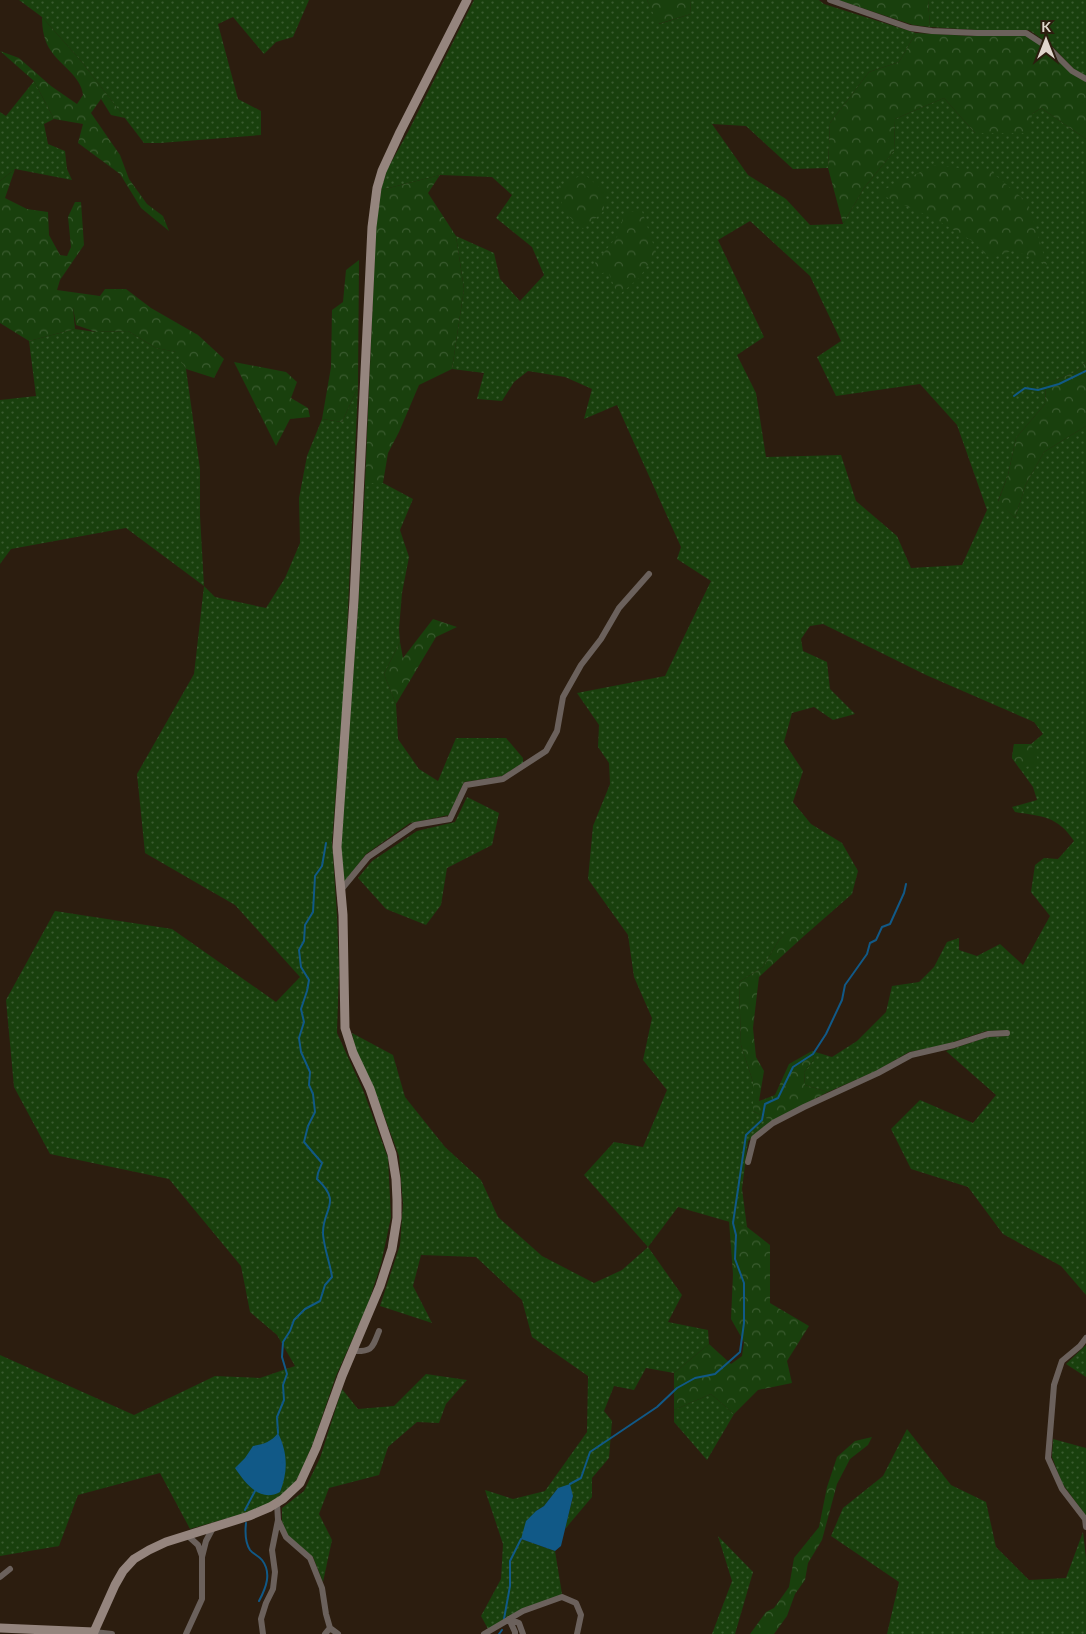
<svg xmlns="http://www.w3.org/2000/svg" width="1086" height="1634" font-family="Lato,sans-serif">
  <style>
    .grass { fill: url(#grass-dots); fill-rule: evenodd }
    .forest { fill: url(#forest-crowns) }
    .water { fill: #115987 }
    .lines { fill: none; stroke-linecap: round; stroke-linejoin: round }
    .stream { stroke: #115987; stroke-width: 2 }
    .street { stroke: #6b615c; stroke-width: 6 }
    .secondary { stroke: #95857e; stroke-width: 9 }
  </style>
  <defs>
    <pattern id="grass-dots" width="8" height="8" patternUnits="userSpaceOnUse" patternTransform="scale(1.25)"><rect width="8" height="8" fill="#19400d"/><path d="M2 2h.1M6 6h.1" fill="none" stroke="#3a5b2f" stroke-width="1.8" stroke-linecap="round"/></pattern>
    <pattern id="forest-crowns" width="20" height="18" patternUnits="userSpaceOnUse" patternTransform="scale(1.25)"><rect width="20" height="18" fill="#19400d"/><path d="M2 6a3 3 0 1 1 6 0M12 15a3 3 0 1 1 6 0" fill="none" stroke="#3a5b2f"/></pattern>
  </defs>
  <rect width="100%" height="100%" fill="#2c1d0f"/>
  <!-- grass -->
  <path class="grass" d="M19 0H309L293 37 276 42 264 54 233 17 218 24 238 99 261 111V135L160 143H144L82 62 42 17Z
    M474 0H647L659 24 691 14 690 0H819L824 4 916 33 899 62 869 72 830 123 828 168 793 169 746 126 712 124 748 175 786 199 810 225 843 224 864 188 894 151 895 119 944 98 975 133 1032 114 1041 108 1086 139V362L1075 372 1046 384 1045 404 1016 438 1008 475 998 501 1015 518 1026 484 1044 452 1086 426V1295L1061 1266 1003 1234 968 1187 911 1169 891 1129 920 1100 973 1123 996 1095 946 1051 988 1037 1009 1036V1030L986 1031 944 1045 909 1052 876 1071 828 1092 805 1085 804 1072 814 1060 812 1051 832 1057 857 1041 886 1012 892 986 919 982 934 967 947 942 959 938V950L977 956 1000 944 1023 965 1050 916 1031 892 1035 865 1044 858 1058 859 1074 841C1058 816 1041 816 1015 812L1012 807 1037 800 1033 787 1012 758 1014 744H1031L1043 734 1034 722 926 675 823 624 810 626 801 639 803 651 827 662 830 689 855 714 833 720 814 707 792 713 784 742 803 771 793 802 811 824 842 843 858 871 852 894 804 936 794 926 779 940 763 967 739 982 741 1045 753 1082V1111L772 1121 748 1141 742 1189 747 1227 678 1207 648 1247 682 1295 668 1322 708 1330 709 1344 674 1373 646 1368 634 1390 614 1386 604 1411 612 1421 609 1458 592 1478V1497L565 1529 573 1496 558 1488 544 1506 536 1511 521 1539 555 1551 562 1594 488 1629 481 1616 501 1579 503 1544 485 1490 513 1499 545 1491 587 1432 588 1376 532 1337 522 1300 476 1257 421 1255 413 1286 432 1323 380 1306 400 1245 403 1204 399 1156 375 1091 356 1051 352 1033 393 1055 405 1097 445 1147 481 1180 498 1217 542 1256 594 1283 622 1270 648 1247 584 1175 614 1142 643 1147 667 1090 643 1060 652 1018 634 977 628 935 588 879 593 826 610 784 609 763 598 747 599 725 577 693 665 676 711 581 677 559 681 547 617 405 584 419 592 389 565 377 528 371 514 382 502 401 477 399 484 373 452 369 464 289 456 236 494 253 500 279 520 301 544 275 532 247 496 218 512 195 492 177 440 175 381 190 387 170 408 132ZM750 221 810 276 841 341 817 357 836 396 920 384 957 425 987 510 962 565 911 568 897 536 856 501 841 455 766 457 756 393 737 355 764 337 718 240Z
    M928 0H1086V76L1074 69 1052 46 1029 30H976L930 27Z
    M34 81 54 119 44 124 48 144 65 151 67 169 72 180 15 169 0 181V112L6 116Z
    M75 329 96 332 128 331 156 348 177 352 186 369 200 469V516L204 586 215 597 266 608 285 578 300 543 299 498 307 456 322 419 342 422 358 387 345 675 332 842 337 916 339 970 337 1033 363 1090 388 1158 391 1217 381 1264 368 1304 336 1376 313 1443 299 1476 287 1492 269 1506 190 1529 160 1473 78 1495 59 1546 0 1556V1355L134 1415 215 1376 260 1378 295 1366 277 1335 250 1312 241 1266 169 1179 50 1154 14 1087 6 1000 55 911 172 929 276 1002 300 977 235 905 145 853 137 774 194 674 204 586 126 528 11 549 0 564V400L36 396 29 341Z
    M365 483H383L413 499 400 530 409 557 402 593 399 629 400 642 384 674 396 704 398 739 419 769 438 781 456 738H506L523 758V763L502 776 464 782 449 815 410 823 366 854 343 884 340 853 359 594Z
    M467 797 499 813 492 845 447 868 441 905 426 925 386 909 358 878 372 861 417 831 455 822Z
    M1086 1345V1377L1066 1364Z
    M426 1374 467 1380 446 1404 439 1423 417 1422 388 1447 379 1475 329 1488 319 1514 332 1540 323 1582 313 1557 288 1536 282 1521V1508L304 1491 320 1458 342 1389 358 1409 394 1406Z
    M711 1394 734 1414 707 1460 674 1422V1410Z
    M907 1429 951 1485 986 1502 996 1547 1029 1580 1066 1578 1083 1532 1086 1558V1634H887L899 1582 831 1536 843 1508 883 1476Z
    M1053 1439 1086 1448V1516L1062 1483 1052 1457Z
    M718 1536 753 1572 735 1634H712L732 1581Z"/>
  <!-- forest -->
  <path class="forest" d="M647 0H690L691 14 658 24Z
    M838 0H928L930 27 913 25Z
    M42 17 82 62 125 118 111 115 101 99 91 113 120 155 129 179 147 204 163 216 169 231 141 208 120 174 78 143 83 124 54 119 34 81 0 51 19 58 51 86 77 104 83 95C81 76 61 66 51 51 44 41 42 29 42 17Z
    M916 33 971 36 1026 35 1047 49 1086 82V139L1041 108 1032 114 1030 133H975L944 98 895 119 894 151 864 188 843 224 828 168 830 123 869 72 899 62Z
    M935 165 992 172 1028 203 1047 265 1014 250 990 259 974 242 935 219 877 193Z
    M15 169 5 198 27 209 48 212 49 235 60 255 67 256 71 247 68 217 75 202H81L84 245 60 280 57 290 100 296 105 289H126L151 308 198 335 224 359 214 378 186 369 176 352 156 348 128 331 96 332 76 325 73 307 75 329 29 341 0 323V181Z
    M584 174 604 191V211L583 229 563 211 559 186Z
    M440 175 428 193 456 236 464 289 452 369 419 385 399 432 388 453 383 483H365L376 227 381 190Z
    M642 211 656 252 640 277 618 296 608 271 598 275 595 263 620 233 624 212Z
    M359 260 358 387 342 422 322 419 331 367 332 310 343 302 346 270Z
    M234 362 286 372 297 382 291 398 308 408 310 417 290 419 276 446Z
    M1086 362V426L1044 452 1026 484 1015 518 998 502 1008 475 1016 438 1045 404 1046 384 1075 372Z
    M433 619 457 627 436 637 396 704 384 674 400 642 403 658Z
    M1014 744H1031L1039 762 1020 769 1012 758Z
    M794 925 804 936 759 977 753 1028 756 1057 764 1071 759 1101 775 1095 789 1064 812 1051 814 1060 804 1072 805 1085 828 1092 772 1121 753 1111V1082L741 1045 739 982 763 967 779 940Z
    M729 1221 747 1227 770 1245V1303L809 1326 787 1361 792 1383 758 1390 734 1414 711 1394 674 1410V1373L709 1344 731 1364 742 1356 744 1342 731 1319 733 1274Z
    M872 1437 868 1445 850 1459 837 1484 822 1540 808 1563 805 1580 795 1594 787 1616 774 1634H750L766 1612 774 1608 789 1587 794 1558 819 1527 827 1487 837 1457 855 1441Z"/>
  <!-- water -->
  <path class="water" d="M278 1433C288 1453 288 1472 280 1492 260 1503 245 1483 235 1468L245 1458 253 1446C264 1444 271 1442 278 1433Z
    M570 1484 573 1496 561 1546 555 1551 521 1539 526 1521 536 1511 544 1506 558 1488Z"/>
  <g class="lines">
    <!-- stream -->
    <path class="stream" d="M1014 396 1025 388 1038 390 1059 384 1086 371
      M278 1433 277 1417 284 1400 283 1385 287 1374 282 1357 283 1342 290 1331 294 1320 305 1309 320 1301 325 1285 332 1277C330 1263 324 1248 323 1234 322 1209 343 1203 317 1179L318 1173 322 1163 304 1142 308 1126 315 1112 313 1094 309 1085 310 1072 301 1052 299 1038 304 1022 301 1009 307 991 309 980 301 967 299 950 304 941 305 925 313 912 315 876 322 866 326 843
      M570 1484 581 1478 590 1452 657 1407 677 1388 695 1378 715 1374 740 1352 744 1323V1283L735 1259 736 1235 733 1223 746 1135 762 1120 765 1104 778 1098 793 1067 813 1054 826 1034 842 1000 845 985 867 954 870 943 876 940 882 927 890 924 904 893 906 884
      M245 1510 255 1491
      M246 1523C245 1532 245 1542 250 1550 253 1554 259 1556 262 1560 272 1573 266 1588 259 1601
      M504 1619 510 1586V1561L521 1539
      M499 1634 502 1630"/>
    <!-- street -->
    <path class="street" d="M830 0 910 28 932 31 977 33H1026L1049 48 1072 71 1086 79
      M340 891 368 857 415 825 450 819 466 785 503 779 546 751 557 731 563 697 581 665 601 639 619 608 649 574
      M748 1162 754 1138 773 1123 804 1107 878 1073 911 1055 954 1045 988 1034 1007 1033
      M1086 1338 1080 1346 1062 1361 1054 1385 1048 1458 1062 1489 1085 1519 1086 1527
      M352 1351C372 1352 372 1349 379 1331
      M278 1520 286 1537 310 1558 322 1588 326 1614 330 1628 338 1634
      M187 1535 198 1545 202 1556
      M0 1577 10 1569
      M509 1619 519 1623 523 1634
      M509 1619 515 1632V1634
      M94 1632 112 1634
      M186 1634 202 1599V1557L206 1541 214 1526
      M263 1634 261 1619 266 1603 273 1589 275 1572 272 1550 278 1520 277 1503
      M325 1634 330 1628
      M484 1634 523 1611 562 1597 576 1603 581 1615 577 1634"/>
    <!-- secondary -->
    <path class="secondary" d="M0 1628 94 1632
      M93 1634 115 1585 123 1571 134 1559 149 1550 166 1542 249 1516 270 1507 283 1499 300 1483 316 1448 342 1376 380 1286 392 1249 397 1218V1200L396 1179 392 1154 370 1089 353 1053 345 1028 343 915 337 847 354 600 372 227 377 188 382 171 400 132 467 0"/>
  </g>
  <!-- north arrow -->
  <g transform="translate(1046 40)" stroke="#2c1d0f" stroke-width="4" paint-order="stroke">
  <path d="M0-4L9 19L0 12L-9 19Z" fill="#dfd5cc"/>
  <text y="-8" font-size="14" font-weight="bold" text-anchor="middle" fill="#dfd5cc">K</text>
  </g>
</svg>
